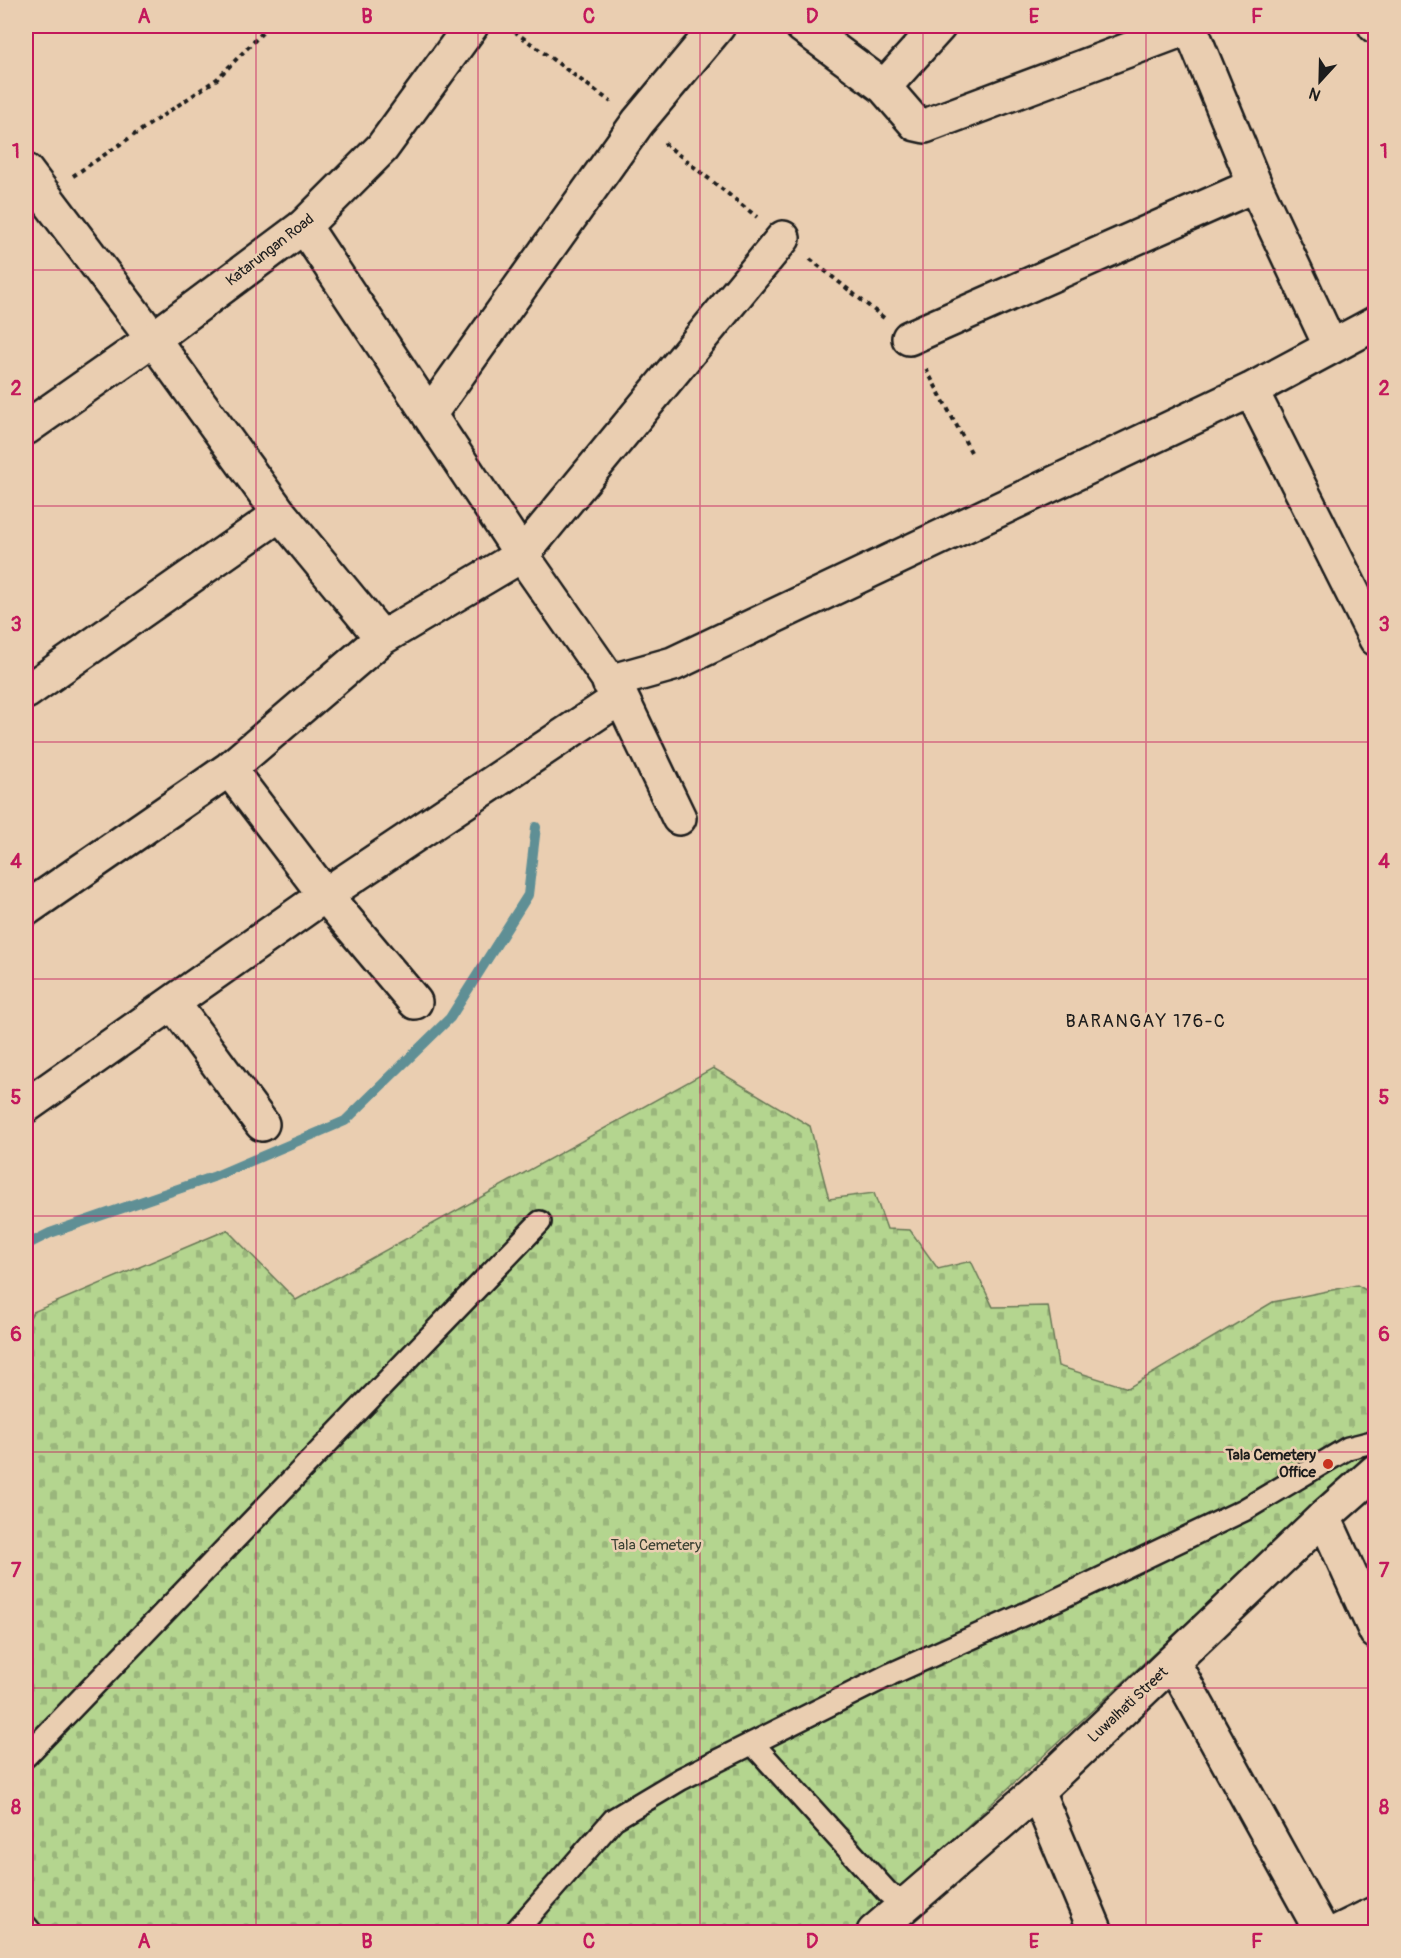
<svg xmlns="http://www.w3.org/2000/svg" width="1401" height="1958" font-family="Pangolin,sans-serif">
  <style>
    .cemetery { fill: url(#cemetery-stones); stroke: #687856; stroke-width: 1.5 }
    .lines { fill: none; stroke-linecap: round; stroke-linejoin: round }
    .stream { stroke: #5f8f95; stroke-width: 10 }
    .service-casing { stroke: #1c1c1c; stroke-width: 26 }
    .minor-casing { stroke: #1c1c1c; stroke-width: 38 }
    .tertiary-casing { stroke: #1c1c1c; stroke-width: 38 }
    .path { stroke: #1c1c1c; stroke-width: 4; stroke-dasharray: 4.5 4.5; stroke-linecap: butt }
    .service { stroke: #eaceb1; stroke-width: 21 }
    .minor { stroke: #eaceb1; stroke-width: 33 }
    .tertiary { stroke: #eaceb1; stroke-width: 33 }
    .grid { fill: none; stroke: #c2185b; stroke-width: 1.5; stroke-opacity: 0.55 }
    .poi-dot { fill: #c8321e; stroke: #eaceb1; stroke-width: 2 }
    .labels { text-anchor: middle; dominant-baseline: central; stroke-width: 5; stroke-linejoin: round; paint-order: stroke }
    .street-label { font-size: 15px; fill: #1c1c1c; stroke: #eaceb1 }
    .poi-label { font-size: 15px; font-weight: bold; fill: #1c1c1c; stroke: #eaceb1; text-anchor: end }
    .park-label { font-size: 15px; fill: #3a4133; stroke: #eaceb1 }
    .quarter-label { font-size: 18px; letter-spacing: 1.5px; fill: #1c1c1c; stroke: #eaceb1 }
    .neatline { fill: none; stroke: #c2185b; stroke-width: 2 }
    .grid-label { font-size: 20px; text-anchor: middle; font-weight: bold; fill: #c2185b }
  </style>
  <defs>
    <pattern id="cemetery-stones" width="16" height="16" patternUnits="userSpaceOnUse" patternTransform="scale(1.5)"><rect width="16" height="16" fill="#b4d58f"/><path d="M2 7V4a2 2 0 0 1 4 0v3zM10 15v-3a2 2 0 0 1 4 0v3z" fill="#9ab67b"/></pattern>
  </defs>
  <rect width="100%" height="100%" fill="#eaceb1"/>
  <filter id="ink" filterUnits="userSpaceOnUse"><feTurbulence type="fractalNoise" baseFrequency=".0167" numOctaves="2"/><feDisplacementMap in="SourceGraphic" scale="12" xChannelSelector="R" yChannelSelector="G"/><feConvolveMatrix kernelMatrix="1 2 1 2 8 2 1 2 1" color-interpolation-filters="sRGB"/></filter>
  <g filter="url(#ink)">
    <!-- cemetery -->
    <path class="cemetery" d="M713 1068 810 1126 829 1199 874 1193 887 1229 910 1230 938 1269 971 1261 993 1307 1048 1306 1058 1366 1128 1388 1273 1302 1357 1285 1375 1295V1449L853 1932H26V1324L33 1312 227 1230 296 1300Z"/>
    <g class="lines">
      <!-- stream -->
      <path class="stream" d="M26 1245 50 1233 213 1177 345 1121 450 1018 528 895 536 827"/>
      <!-- service casing -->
      <g class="service-casing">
        <path id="service" d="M753 1744 888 1893 907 1904
          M26 1756 540 1222
          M26 1926 31 1932
          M515 1932 614 1819 681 1779 891 1674 1056 1600 1244 1510 1348 1448 1376 1441"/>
      </g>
      <!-- minor casing -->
      <g class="minor-casing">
        <path id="minor" d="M802 26 884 87 916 124 925 126 1192 26
          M1375 26H1376
          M1190 27 1255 185 1331 347
          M884 87 939 26
          M26 171 153 339 280 514 382 638
          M304 226 522 555 621 697 679 818
          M909 338 1255 185
          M1251 390 1376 639
          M429 415 638 122 718 26
          M609 682 673 664 1251 390 1376 323
          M26 692 280 514
          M229 769 325 895 415 1002
          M26 909 229 769 382 638 522 555 783 238
          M173 1003 262 1124
          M26 1106 325 895 621 697
          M1324 1517 1376 1632
          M1173 1662 1322 1932
          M1337 1932 1376 1913"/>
      </g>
      <!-- tertiary casing -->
      <g class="tertiary-casing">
        <path id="tertiary" d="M26 428 153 339 304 226 382 148 471 26
          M1037 1791 1096 1932
          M874 1932 1037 1791 1324 1517 1376 1471"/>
      </g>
      <!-- path -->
      <path class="path" d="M507 26 611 102
        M664 143 757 217
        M73 176 217 79 269 26
        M810 259 884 318
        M926 369 971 452"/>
      <!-- service -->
      <use href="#service" class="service"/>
      <!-- minor -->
      <use href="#minor" class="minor"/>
      <!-- tertiary -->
      <use href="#tertiary" class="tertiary"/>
    </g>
  </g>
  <!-- grid -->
  <path class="grid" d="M256 26V1932M478 26V1932M700 26V1932M923 26V1932M1146 26V1932M26 270H1376M26 506H1376M26 742H1376M26 979H1376M26 1216H1376M26 1452H1376M26 1688H1376"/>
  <!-- markers -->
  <circle class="poi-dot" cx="1328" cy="1464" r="6"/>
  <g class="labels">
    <!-- street labels -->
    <g class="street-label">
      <text transform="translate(270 250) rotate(-38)">Katarungan Road</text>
      <text transform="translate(1128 1705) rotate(-43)">Luwalhati Street</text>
    </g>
    <!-- poi labels -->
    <g class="poi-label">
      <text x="1316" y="1455">Tala Cemetery<tspan x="1316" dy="17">Office</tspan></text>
    </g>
    <!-- park labels -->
    <g class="park-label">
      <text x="656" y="1545">Tala Cemetery</text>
    </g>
    <!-- quarter labels -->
    <g class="quarter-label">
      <text x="1146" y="1021">BARANGAY 176-C</text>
    </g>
  </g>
  <!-- margin -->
  <rect width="1401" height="1958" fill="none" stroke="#eaceb1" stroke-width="66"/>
  <!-- north arrow -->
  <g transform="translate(1320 81) rotate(202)" stroke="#eaceb1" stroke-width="4.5" paint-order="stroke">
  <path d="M0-4.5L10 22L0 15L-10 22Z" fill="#1c1c1c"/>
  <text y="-9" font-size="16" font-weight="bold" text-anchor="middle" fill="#1c1c1c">N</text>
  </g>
  <rect x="33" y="33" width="1335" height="1892" class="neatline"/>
  <g class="grid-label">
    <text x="144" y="23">A</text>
    <text x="367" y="23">B</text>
    <text x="589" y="23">C</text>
    <text x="812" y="23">D</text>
    <text x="1034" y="23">E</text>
    <text x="1257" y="23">F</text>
    <text x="16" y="158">1</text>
    <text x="1384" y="158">1</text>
    <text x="16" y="395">2</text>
    <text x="1384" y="395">2</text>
    <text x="16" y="631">3</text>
    <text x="1384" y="631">3</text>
    <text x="16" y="868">4</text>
    <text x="1384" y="868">4</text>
    <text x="16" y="1104">5</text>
    <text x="1384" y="1104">5</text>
    <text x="16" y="1341">6</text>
    <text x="1384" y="1341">6</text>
    <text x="16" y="1577">7</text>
    <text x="1384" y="1577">7</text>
    <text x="16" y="1814">8</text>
    <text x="1384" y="1814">8</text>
    <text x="144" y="1948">A</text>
    <text x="367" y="1948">B</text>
    <text x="589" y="1948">C</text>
    <text x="812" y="1948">D</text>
    <text x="1034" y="1948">E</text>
    <text x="1257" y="1948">F</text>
  </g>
</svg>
